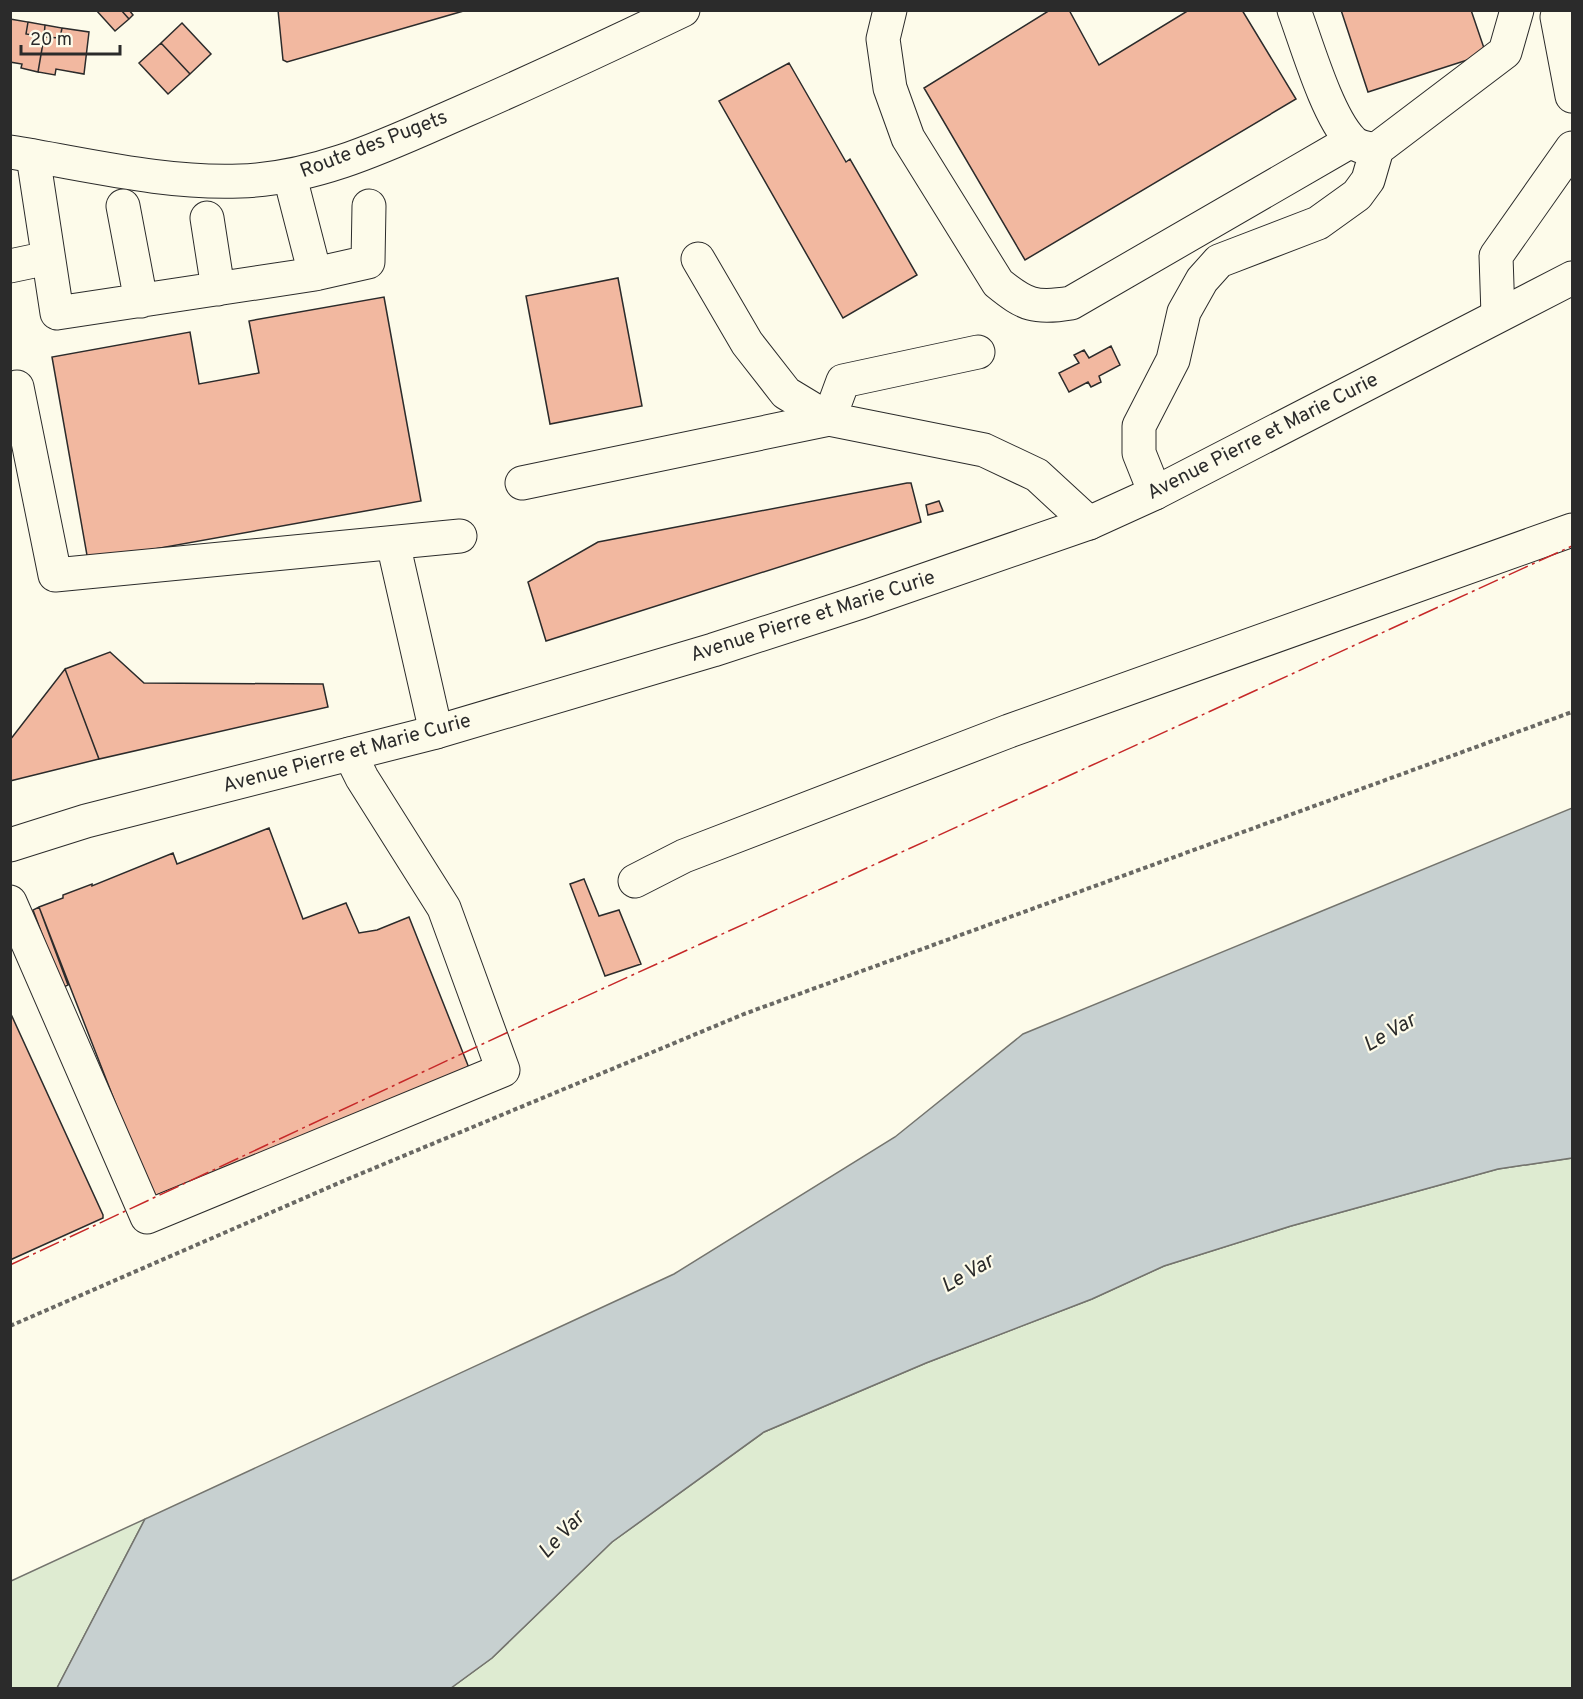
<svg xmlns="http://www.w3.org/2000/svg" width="1583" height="1699" font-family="Overpass,sans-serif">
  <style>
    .green { fill: #deebd1; stroke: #74746e; stroke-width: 1.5 }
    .water { fill: #c7d0d0; stroke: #74746e; stroke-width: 1.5 }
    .building { fill: #f2b8a0; stroke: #2b2b2b; stroke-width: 1.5 }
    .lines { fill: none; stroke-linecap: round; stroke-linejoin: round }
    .minor-casing { stroke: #2b2b2b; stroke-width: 35 }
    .major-casing { stroke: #2b2b2b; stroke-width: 35 }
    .path { stroke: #6a6964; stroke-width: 4; stroke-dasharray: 4.5 3; stroke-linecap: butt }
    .minor { stroke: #fdfbea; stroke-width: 33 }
    .major { stroke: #fdfbea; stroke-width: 33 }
    .power { stroke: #c62828; stroke-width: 1.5; stroke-dasharray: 21 4.5 3 4.5; stroke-linecap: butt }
    .labels { text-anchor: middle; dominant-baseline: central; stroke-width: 4.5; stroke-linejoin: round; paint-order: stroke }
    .street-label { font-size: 20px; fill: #2b2b2b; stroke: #fdfbea }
    .water-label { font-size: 21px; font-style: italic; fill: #2b2b2b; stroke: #fdfbea }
  </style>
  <rect width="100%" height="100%" fill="#fdfbea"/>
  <!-- green -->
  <path class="green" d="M1572 1158V1688H451L492 1658 612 1542 764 1432 926 1363 1092 1299 1164 1266 1291 1226 1498 1169Z
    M145 1519 57 1688H11V1581Z"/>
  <!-- water -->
  <path class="water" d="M1572 808V1158L1498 1169 1291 1226 1164 1266 1092 1299 926 1363 764 1432 612 1542 492 1658 451 1688H57L145 1519 674 1274 895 1137 1023 1034Z"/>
  <!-- building -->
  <path class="building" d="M96 10H121L129 19 115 31Z
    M121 10H129L133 15 129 19Z
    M278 10H467L287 62 283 60Z
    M1050 10H1069L1099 65 1189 10H1242L1296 99 1025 260 924 88Z
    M1341 10H1471L1486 54 1368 92Z
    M10 19 28 22 26 34 44 37 38 72 21 68 22 64 10 62Z
    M28 22 45 25 44 37 26 34Z
    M182 23 211 54 190 74 161 43Z
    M45 25 62 28 60 38 44 37Z
    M62 28 89 32 84 74 56 69 55 75 38 72 44 37 60 38Z
    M161 43 190 74 168 94 139 63Z
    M789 63 846 162 850 159 917 275 843 318 719 101Z
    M618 278 642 406 550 424 526 296Z
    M384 297 421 501 88 561 52 357 190 332 199 384 259 373 249 321Z
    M1111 346 1120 365 1099 376 1101 382 1091 387 1088 382 1069 392 1059 373 1079 363 1074 355 1084 350 1089 358Z
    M907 483H911L921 522 546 641 528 582 598 542Z
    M939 501 943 511 928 515 926 505Z
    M110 652 144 683 323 684 328 707 99 759 65 669Z
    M65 669 99 759 10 781V740Z
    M269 828 303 919 346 903 359 933 377 930 409 917 471 1073 152 1197 39 907 63 898V895L92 884V886L173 853 177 864Z
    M584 879 599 916 619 910 641 964 605 976 570 884Z
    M39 907 68 985 62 988 33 910Z
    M10 1012 103 1215V1218L10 1260Z"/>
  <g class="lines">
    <!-- minor casing -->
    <g class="minor-casing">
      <path id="minor" d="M890 10 883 39 890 88 908 138 998 283C1025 305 1035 309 1071 303L1351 141
        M1294 10C1307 45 1327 115 1351 140 1356 146 1365 148 1372 149
        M1557 17 1572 96
        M33 156 57 313 315 274 290 177
        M123 206 141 301
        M207 218 218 289
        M698 259 747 343 786 393 829 419 984 450 1037 475 1089 523
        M10 266 48 258
        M315 274 368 262 369 206
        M1498 315 1496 256 1572 148
        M17 387 55 575 460 536
        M522 483 829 419 843 381 978 352
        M1155 493 1139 453V426L1173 360 1184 312 1202 280 1219 261 1318 223 1357 195 1368 180 1377 149 1505 52 1517 10
        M393 543 436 732
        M635 881 684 856 1009 731 1572 530
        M10 902 147 1217 503 1070 444 908 362 778 350 754"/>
    </g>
    <!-- major casing -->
    <g class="major-casing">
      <path id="major" d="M10 152C86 164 164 184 240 181 319 179 393 142 464 111 537 79 610 45 683 10
        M10 845 86 821 436 732 713 650 861 602 1089 523 1155 493 1572 278"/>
    </g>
    <!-- path -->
    <path class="path" d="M10 1326 348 1179 744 1014 1572 712"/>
    <!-- minor -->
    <use href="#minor" class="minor"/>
    <!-- major -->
    <use href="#major" class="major"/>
    <!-- power -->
    <path class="power" d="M10 1265 534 1020 1572 546"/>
  </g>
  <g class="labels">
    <!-- street labels -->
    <g class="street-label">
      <text transform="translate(374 145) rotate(-21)">Route des Pugets</text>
      <text transform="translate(1263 437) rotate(-27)">Avenue Pierre et Marie Curie</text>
      <text transform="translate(813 617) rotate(-18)">Avenue Pierre et Marie Curie</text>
      <text transform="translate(347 754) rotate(-15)">Avenue Pierre et Marie Curie</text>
    </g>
    <!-- water labels -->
    <g class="water-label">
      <text transform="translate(1390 1033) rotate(-30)">Le Var</text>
      <text transform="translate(968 1274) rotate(-30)">Le Var</text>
      <text transform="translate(562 1535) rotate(-47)">Le Var</text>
    </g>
  </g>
  <!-- border -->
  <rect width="1583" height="1699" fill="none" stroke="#2b2b2b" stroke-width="24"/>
  <!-- scale -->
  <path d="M21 45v9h99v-9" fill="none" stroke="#2b2b2b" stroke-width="3"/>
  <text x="30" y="45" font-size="18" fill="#2b2b2b" stroke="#fdfbea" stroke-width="4.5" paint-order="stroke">20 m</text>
</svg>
